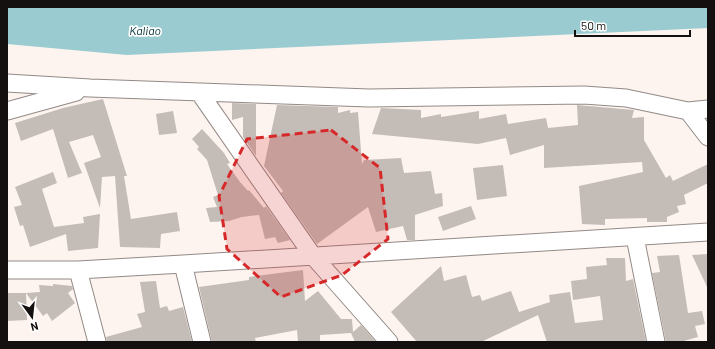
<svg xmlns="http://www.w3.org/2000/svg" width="715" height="349" font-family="Barlow,sans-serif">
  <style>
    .water { fill: #9acbd0 }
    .building { fill: #c4bcb7 }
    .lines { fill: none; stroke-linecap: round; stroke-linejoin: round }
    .minor-casing { stroke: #928a86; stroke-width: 19 }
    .minor { stroke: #fff; stroke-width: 17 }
    .marked { fill: #d62828; fill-opacity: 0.2; stroke: #d62828; stroke-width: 3; stroke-dasharray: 8 5; stroke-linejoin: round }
    .labels { text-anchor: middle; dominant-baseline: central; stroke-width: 3.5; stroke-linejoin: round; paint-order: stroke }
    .water-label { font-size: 12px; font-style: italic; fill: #003136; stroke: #fff }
  </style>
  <rect width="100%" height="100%" fill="#fdf4f0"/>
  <!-- water -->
  <path class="water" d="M7 7H708V28L127 55 7 44Z"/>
  <!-- building -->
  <path class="building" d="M103 99 127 176H124L131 219 177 212 180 231 161 234 160 248 120 247 115 176 102 177 100 208 84 163 101 157 93 135 69 142 82 173 68 178 53 129 21 141 15 123 63 108Z
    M232 103 256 104V156L243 137V117L232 120Z
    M277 105 338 107V113L350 110V113L358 112 362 164 364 160 401 158 404 173 431 171 435 194 442 193 443 206 415 215V240H407L403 226 376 232 368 207 317 244 281 193 283 191 264 166Z
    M577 105 634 110 632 118 644 117V140L666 178 670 175 673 181 708 164V183L684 195 686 204 677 206 679 212 667 217V222H647V218L605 219V225L582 224 579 186 643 172 642 162 544 168V145L510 155 506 138 478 144 372 134 381 108 421 110V118L441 114V117L479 111V119L506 114 508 124 546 118 548 128 578 125Z
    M173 111 177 133 159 135 156 114Z
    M202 129 224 153 230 163 227 164 240 182 248 191 249 190 264 208 266 206 290 240 278 243 275 237 265 239 259 215 242 217 229 221 210 222 206 208 217 207 213 197 218 195 207 160 197 149 199 147 192 139Z
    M503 165 507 196 477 200 473 168Z
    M53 172 57 183 42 189 54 227 84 223 83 217 100 214 98 248 68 251 66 234 30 247 23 225 20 226 14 207 22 205 15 187Z
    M471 206 476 219 443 231 438 217Z
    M708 254V289L692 255Z
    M679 255 688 313 702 311 705 324 695 326 698 337 680 342H666L652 273 660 272 657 256Z
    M606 258H625L626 281 633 279 646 342H547L538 315 481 342H417L391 312 441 266 444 281 466 275 472 297 480 295 482 301 511 291 519 312 550 302 549 295 570 292 575 323 603 320 600 296 573 300 571 281 587 279 586 267 607 265Z
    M303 270 305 301 318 291 341 319H352L353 332 361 325 376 342H355L351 333 320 335V342H298L297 330 255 338 256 342H212L199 287 249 280V277Z
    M156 281 160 308 167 306 169 311 183 307 192 342H107L106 337 142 327 137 314 145 312 140 282Z
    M53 284 72 286 73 289 68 293 75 303 52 321 47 313 43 316 26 293 40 292 39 285 53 286Z
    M7 293H26L27 320 7 321Z"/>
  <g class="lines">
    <!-- minor casing -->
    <g class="minor-casing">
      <path id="minor" d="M7 83 90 88 369 98 584 95 626 98 688 111 708 109
        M199 92 313 256 389 342
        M7 111 76 92
        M688 111 708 137
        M635 237 656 342
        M183 264 202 342
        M7 270H78L183 264 708 232
        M78 270 97 342"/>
    </g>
    <!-- minor -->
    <use href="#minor" class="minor"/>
  </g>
  <!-- marked area -->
  <path class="marked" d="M331 130 380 168 388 239 342 275 281 297 227 249 219 196 247 139Z"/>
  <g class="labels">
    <!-- water labels -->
    <g class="water-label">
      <text x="145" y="30">Kaliao</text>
    </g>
  </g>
  <!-- border -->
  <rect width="715" height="349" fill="none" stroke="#13100f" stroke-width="16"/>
  <!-- north arrow -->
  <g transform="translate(32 317) rotate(165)" stroke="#ffffff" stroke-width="3" paint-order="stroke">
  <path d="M0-3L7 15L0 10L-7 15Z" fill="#13100f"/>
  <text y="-6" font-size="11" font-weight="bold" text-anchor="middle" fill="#13100f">N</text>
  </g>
  <!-- scale -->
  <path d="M575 30v6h115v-6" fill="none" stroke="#13100f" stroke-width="2"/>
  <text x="581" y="30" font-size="12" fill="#13100f" stroke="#ffffff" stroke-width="3" paint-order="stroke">50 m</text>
</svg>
